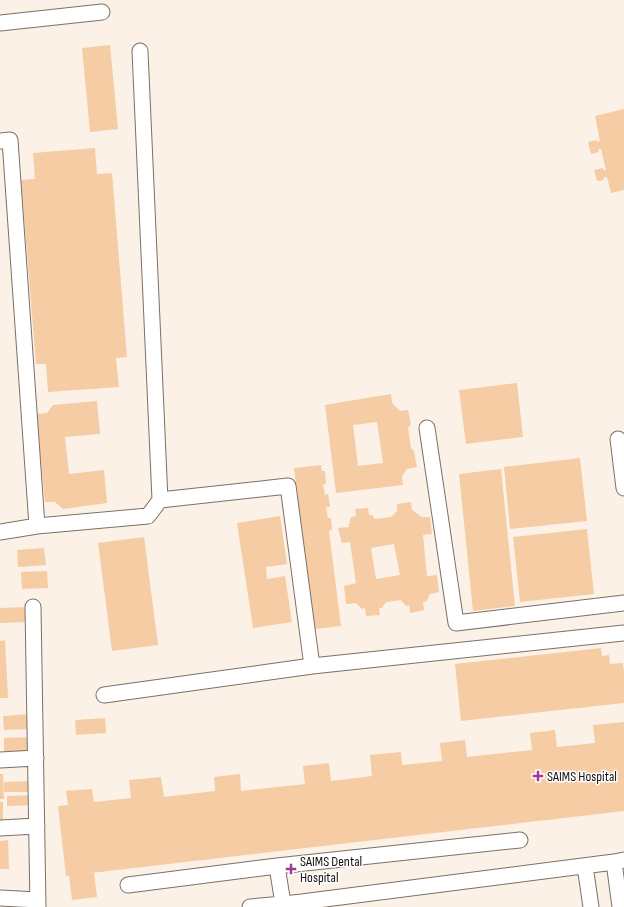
<svg xmlns="http://www.w3.org/2000/svg" width="624" height="907" font-family="'Sofia Sans Condensed',sans-serif">
  <style>
    .building { fill: #f5cca3; fill-rule: evenodd }
    .lines { fill: none; stroke-linecap: round; stroke-linejoin: round }
    .minor-casing { stroke: #7a7067; stroke-width: 17 }
    .minor { stroke: #fff; stroke-width: 15 }
    .poi-dot { fill: #a1389a; stroke: #fff; stroke-width: 1.5 }
    .labels { text-anchor: middle; dominant-baseline: central; stroke-width: 3; stroke-linejoin: round; paint-order: stroke }
    .poi-label { font-size: 14px; fill: #15110e; stroke: #fff; text-anchor: start }
  </style>
  <rect width="100%" height="100%" fill="#fcf1e6"/>
  <!-- building -->
  <path class="building" d="M110 45 118 129 90 132 82 48Z
    M624 109V190L611 193 607 177 603 178 604 180 597 181 594 170 603 168V170H606L601 149H598L599 152 591 154 588 142 597 140V142L600 141 595 116Z
    M95 148 97 174 112 173 127 357 116 358 119 387 48 392 46 364H36L21 180 35 179 33 153Z
    M517 383 523 437 466 444 459 390Z
    M391 394 392 403 400 411 408 410 411 424 408 428 411 448 414 451 417 467 407 469 402 476 403 485 336 493 325 405ZM377 422 383 463 358 466 353 425Z
    M97 401 100 434 65 437 69 474 104 470 107 503 63 509 55 502H45L36 414 47 413 53 405Z
    M580 458 587 521 510 529 504 467Z
    M321 465 322 471H325L326 484H323L325 495 328 494 330 507H326L328 518H331L332 530 329 531 341 626 315 629 294 468Z
    M501 469 515 606 473 611 459 474Z
    M411 502 412 510 422 517H430L432 534 423 535 427 576 437 575 439 592 430 594 427 601 423 602 424 610 410 613 409 605 406 606 401 600 386 602 382 608H379L380 615 366 616 365 608 362 609 356 603 346 604 344 586 356 583 350 542 342 543 338 528 349 527V524L351 517 356 516 355 509 368 508 369 515H372L375 519 391 517 397 511V504ZM394 544 400 575 376 579 371 548Z
    M280 516 287 564 266 567 267 579 285 576 292 622 253 628 237 523Z
    M587 529 594 594 520 602 513 537Z
    M144 537 158 645 112 651 98 543Z
    M44 548 46 565 18 567 17 550Z
    M47 571 48 588 22 589 21 572Z
    M26 607V622L0 623V608Z
    M5 640 8 698H0V641Z
    M601 648 602 656 609 655 610 664 623 663 624 671V703L461 721 455 664Z
    M30 714 31 729 4 730 3 716Z
    M105 718 106 733 76 735 75 720Z
    M624 722V811L83 874 94 873 97 897 72 900 69 876H66L58 806 68 805 66 791 92 789 94 802 131 798 129 780 161 777 164 797 215 791 214 777 240 774 241 791 305 784 303 766 329 763 331 781 372 776 370 755 401 752 402 765 442 761 440 743 465 740 467 757 532 750 530 733 555 730 557 747 595 743 593 725Z
    M34 737V753L4 754V738Z
    M0 774H3L4 799H0Z
    M34 781V792H4V782Z
    M35 795V805L7 806V796Z
    M0 802H3V822H0Z
    M8 840 9 869H0V841Z"/>
  <g class="lines">
    <!-- minor casing -->
    <g class="minor-casing">
      <path id="minor" d="M0 23 102 12
        M0 141 10 140 37 526
        M427 428 456 623 624 603
        M618 439 624 488
        M160 500 288 486 312 666
        M0 532 37 526 148 516 160 500 140 51
        M33 607 38 907
        M104 695 312 666 624 633
        M0 760 36 758
        M0 828 37 826
        M614 862 620 907
        M277 866 283 904 302 902 614 862 624 860
        M585 866 591 907
        M128 885 277 866 520 840
        M0 898 38 900
        M250 907 283 904V907"/>
    </g>
    <!-- minor -->
    <use href="#minor" class="minor"/>
  </g>
  <!-- markers -->
  <g class="poi-dot">
    <path d="M536 770h4v4h4v4h-4v4h-4v-4h-4v-4h4z"/>
    <path d="M289 863h4v4h4v4h-4v4h-4v-4h-4v-4h4z"/>
  </g>
  <g class="labels">
    <!-- poi labels -->
    <g class="poi-label">
      <text x="547" y="776">SAIMS Hospital</text>
      <text x="300" y="861">SAIMS Dental<tspan x="300" dy="16">Hospital</tspan></text>
    </g>
  </g>
</svg>
